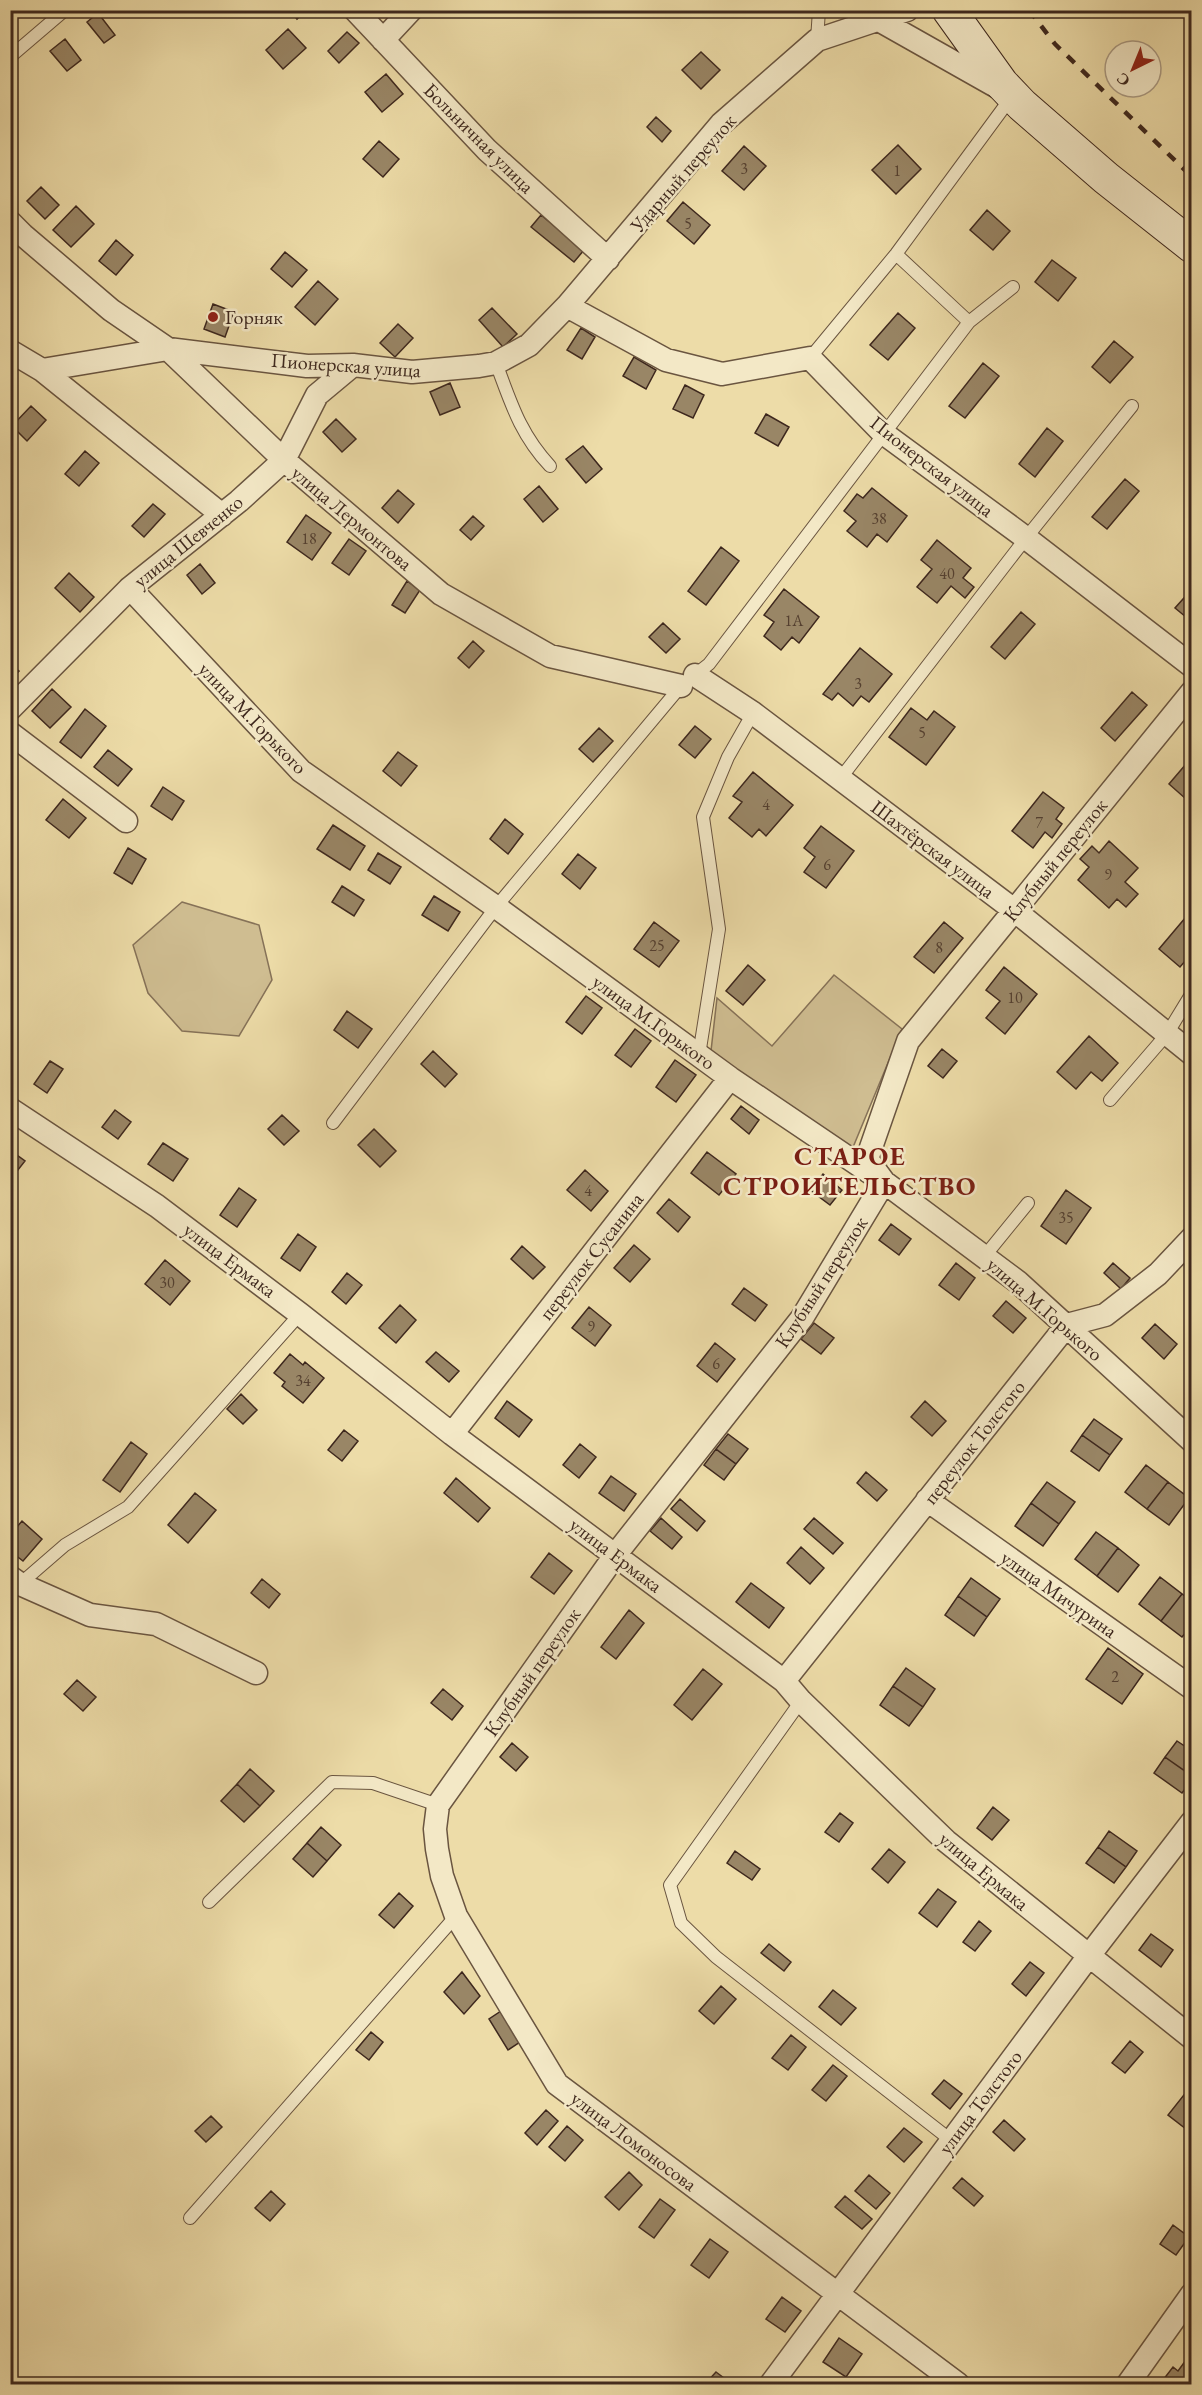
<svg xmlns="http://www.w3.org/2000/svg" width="1202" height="2395" font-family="'EB Garamond',serif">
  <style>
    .green { fill: #cfbd91; stroke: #867258; stroke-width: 1.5 }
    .building { fill: #998666; stroke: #3e281e; stroke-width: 1.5 }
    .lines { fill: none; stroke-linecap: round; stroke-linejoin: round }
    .lane-casing { stroke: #6a5540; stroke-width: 14 }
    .street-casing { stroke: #6a5540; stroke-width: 25 }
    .secondary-casing { stroke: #3e281e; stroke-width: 35 }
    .lane { stroke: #f3e8c6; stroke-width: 12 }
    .street { stroke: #f3e8c6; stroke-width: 22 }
    .secondary { stroke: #f3e8c6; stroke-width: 33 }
    .rail { stroke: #3e281e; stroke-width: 4.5; stroke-dasharray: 10 10; stroke-linecap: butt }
    .poi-dot { fill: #8f2418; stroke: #f3e8c6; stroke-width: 2 }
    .labels { text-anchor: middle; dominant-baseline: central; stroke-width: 5; stroke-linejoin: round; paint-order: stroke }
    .number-label { font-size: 16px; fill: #554030 }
    .street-label { font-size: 20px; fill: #3e281e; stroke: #f3e8c6 }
    .poi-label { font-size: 20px; fill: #3e281e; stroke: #f3e8c6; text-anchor: start }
    .district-label { font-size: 26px; font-weight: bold; letter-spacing: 1.5px; fill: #7a1f14; stroke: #f3e8c6 }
  </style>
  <rect width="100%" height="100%" fill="#eddca8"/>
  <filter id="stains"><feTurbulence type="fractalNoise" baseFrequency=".00333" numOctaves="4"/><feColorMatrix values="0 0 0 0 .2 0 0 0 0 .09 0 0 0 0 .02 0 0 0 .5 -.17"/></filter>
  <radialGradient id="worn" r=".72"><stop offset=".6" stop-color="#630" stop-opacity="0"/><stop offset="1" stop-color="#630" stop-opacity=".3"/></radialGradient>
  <!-- green -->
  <path class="green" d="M182 902 259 925 272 980 239 1036 182 1031 148 993 133 945Z
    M834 975 902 1029 851 1152 711 1051 717 998 772 1046Z"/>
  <!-- building -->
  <path class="building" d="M290 10H306L297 19Z
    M98 13 115 35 104 43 87 22Z
    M288 29 306 48 283 69 266 50Z
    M347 32 359 43 339 63 328 51Z
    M65 39 81 60 67 71 50 51Z
    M701 52 720 70 701 89 682 70Z
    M386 74 403 94 382 112 365 92Z
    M656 117 671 131 662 142 647 127Z
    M379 141 399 159 383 177 363 159Z
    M898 145 921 169 896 194 872 170Z
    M744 146 766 166 744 190 722 171Z
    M41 187 59 205 45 219 27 201Z
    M683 202 710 225 694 244 667 221Z
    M76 206 94 224 71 247 53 230Z
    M987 210 1010 231 993 250 970 230Z
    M541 215 584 250 574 262 531 227Z
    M116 240 133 255 116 275 99 261Z
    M285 252 307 270 292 287 271 269Z
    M1052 260 1076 278 1058 301 1035 282Z
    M318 281 338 299 315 325 295 307Z
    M213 304 234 312 225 337 204 329Z
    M492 308 517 334 503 347 479 320Z
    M898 313 915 328 888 360 870 345Z
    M398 324 413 338 395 357 380 343Z
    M581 328 595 337 582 359 567 350Z
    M1114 341 1133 357 1110 383 1092 367Z
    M634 357 656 370 646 389 623 376Z
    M983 363 999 376 965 418 949 406Z
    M450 383 460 407 440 415 430 392Z
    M685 385 704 395 693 418 673 409Z
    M31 406 46 420 27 441 12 426Z
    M766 414 789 427 778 446 755 433Z
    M336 419 356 439 342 452 323 432Z
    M1047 428 1063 441 1035 477 1019 464Z
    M583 446 602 469 586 483 566 459Z
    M85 451 99 463 79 486 65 474Z
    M1125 479 1139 491 1107 529 1092 517Z
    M539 486 558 509 543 522 524 499Z
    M872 488 907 516 887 542 877 534 867 547 847 531 856 521 844 511 857 494 863 498Z
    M398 490 414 504 398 523 382 508Z
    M153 504 165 514 144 537 132 526Z
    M306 515 331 533 312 560 287 542Z
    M473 516 484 526 471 540 460 530Z
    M349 539 366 551 349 575 332 563Z
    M937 540 971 568 963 578 974 587 965 598 951 586 937 603 917 587 932 569 921 560Z
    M721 547 739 561 706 605 688 591Z
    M200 564 215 583 202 594 187 575Z
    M69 573 94 597 80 612 55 588Z
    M407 581 420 590 405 613 392 605Z
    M784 589 819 617 799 643 792 637 781 650 764 636 774 622 764 615Z
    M1192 589V622L1175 608Z
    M1021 612 1035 624 1005 659 991 647Z
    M663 623 680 639 666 653 649 637Z
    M473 641 484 651 469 668 458 658Z
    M860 648 892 674 869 702 861 696 853 706 838 693 832 700 823 694Z
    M10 664 19 671 10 680Z
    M52 689 71 707 50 728 32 711Z
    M1132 692 1147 705 1115 741 1101 728Z
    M911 708 927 720 934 711 955 727 926 765 889 737Z
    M85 709 106 726 81 758 60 742Z
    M695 726 711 739 695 758 679 745Z
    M599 728 613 741 593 762 579 749Z
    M108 750 132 769 118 786 94 767Z
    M398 752 417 766 401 786 383 771Z
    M1192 757V792L1186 799 1169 784Z
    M753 772 793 805 766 836 759 829 752 837 729 818 742 802 733 796Z
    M163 787 184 801 172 820 151 806Z
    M1043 792 1064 808 1056 819 1062 824 1052 838 1045 832 1033 848 1012 831Z
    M63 799 86 818 69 838 46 820Z
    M505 819 523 834 508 854 490 839Z
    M333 825 365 846 350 870 317 849Z
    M821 826 854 851 826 888 804 872 815 857 804 848Z
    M1109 841 1138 868 1125 882 1138 894 1126 907 1117 899 1109 908 1078 880 1089 867 1080 859 1092 846 1099 853Z
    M128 848 146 859 132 884 114 873Z
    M378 853 401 867 390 884 368 870Z
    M578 854 596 868 580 889 562 874Z
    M342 886 364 900 354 916 332 902Z
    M434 896 460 912 448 931 422 915Z
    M1191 911 1192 953 1180 967 1159 949Z
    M654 922 679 941 659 967 634 949Z
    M944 922 963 938 934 973 914 957Z
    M748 965 765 980 743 1005 726 991Z
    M1004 967 1037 994 1005 1034 986 1018 1000 1001 986 990Z
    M586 996 602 1008 582 1034 566 1022Z
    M347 1011 372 1029 358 1048 334 1030Z
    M635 1029 651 1041 631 1067 615 1055Z
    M1089 1036 1118 1063 1102 1081 1091 1072 1076 1089 1057 1072Z
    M942 1049 957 1061 943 1078 928 1066Z
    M433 1051 457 1074 445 1087 421 1064Z
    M675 1060 696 1075 676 1102 656 1087Z
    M50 1061 63 1069 47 1093 34 1084Z
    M741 1106 759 1120 749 1134 731 1119Z
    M115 1110 131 1122 118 1139 102 1127Z
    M282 1115 299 1131 284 1145 268 1129Z
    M374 1129 396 1151 380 1167 358 1145Z
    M163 1143 188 1159 173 1181 148 1164Z
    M10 1150 25 1161 10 1180Z
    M707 1152 736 1174 719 1195 691 1173Z
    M585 1170 608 1191 591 1211 567 1190Z
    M823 1174 842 1190 830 1205 810 1190Z
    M239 1188 256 1200 237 1227 220 1215Z
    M1066 1190 1091 1208 1066 1244 1041 1226Z
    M669 1199 690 1217 678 1232 657 1213Z
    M891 1224 911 1239 899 1255 879 1240Z
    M298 1234 316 1247 300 1271 281 1258Z
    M634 1245 650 1259 630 1282 614 1268Z
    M522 1246 545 1267 533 1279 511 1259Z
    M165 1260 190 1281 170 1305 145 1284Z
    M956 1263 975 1278 959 1300 939 1285Z
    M1113 1263 1130 1278 1121 1289 1104 1273Z
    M347 1273 362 1285 346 1304 332 1292Z
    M744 1288 767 1305 755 1321 732 1304Z
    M1006 1301 1026 1318 1013 1333 993 1316Z
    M400 1305 416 1320 396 1343 379 1328Z
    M589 1307 611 1325 595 1346 572 1328Z
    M814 1323 834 1338 821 1354 801 1339Z
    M1155 1324 1177 1344 1164 1359 1142 1338Z
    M715 1343 735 1359 717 1382 697 1366Z
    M436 1352 459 1371 449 1382 426 1362Z
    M290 1354 303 1365 305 1362 324 1378 303 1403 282 1386 285 1382 274 1373Z
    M241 1394 257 1410 243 1424 227 1409Z
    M507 1401 532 1420 519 1437 495 1418Z
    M925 1401 946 1421 932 1436 911 1417Z
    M1094 1419 1122 1439 1110 1455 1082 1435Z
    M344 1430 358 1441 342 1461 328 1450Z
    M728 1434 748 1449 736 1464 716 1449Z
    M1082 1435 1110 1455 1099 1471 1071 1451Z
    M131 1442 147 1454 120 1492 103 1480Z
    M580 1444 596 1457 579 1478 563 1465Z
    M716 1449 736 1464 724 1480 704 1465Z
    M1146 1465 1168 1482 1147 1509 1125 1492Z
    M866 1472 887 1490 877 1501 857 1483Z
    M611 1476 636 1494 624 1511 599 1493Z
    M456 1478 490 1508 478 1522 444 1493Z
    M1047 1482 1075 1502 1059 1524 1031 1503Z
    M1168 1482 1189 1498 1169 1525 1147 1509Z
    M195 1493 216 1510 188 1543 168 1525Z
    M680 1499 705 1521 697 1531 671 1509Z
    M1031 1503 1059 1524 1043 1546 1015 1526Z
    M661 1518 682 1537 672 1549 650 1531Z
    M814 1518 843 1543 833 1554 804 1529Z
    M22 1521 42 1539 23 1561 10 1551V1535Z
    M1096 1532 1118 1548 1097 1576 1075 1559Z
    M801 1547 824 1568 810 1584 787 1563Z
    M1118 1548 1139 1565 1118 1592 1097 1576Z
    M549 1553 572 1571 554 1594 531 1577Z
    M1160 1577 1182 1594 1161 1621 1139 1604Z
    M971 1578 1000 1599 987 1617 958 1596Z
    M262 1579 280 1594 269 1608 251 1593Z
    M751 1583 784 1608 769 1628 736 1602Z
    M1182 1594 1192 1601V1625L1182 1637 1161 1621Z
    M958 1596 987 1617 974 1636 945 1615Z
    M629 1610 644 1623 616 1659 601 1647Z
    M1108 1648 1143 1674 1122 1704 1086 1679Z
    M906 1668 935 1689 923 1707 893 1686Z
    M703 1669 722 1684 692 1720 674 1705Z
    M77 1680 96 1697 83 1711 64 1694Z
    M893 1686 923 1707 909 1726 880 1705Z
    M443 1689 463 1706 452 1720 431 1703Z
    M1177 1741 1192 1751V1776L1165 1757Z
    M512 1743 528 1757 516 1771 500 1757Z
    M1165 1757 1192 1776V1780L1182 1793 1154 1773Z
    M250 1769 274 1791 260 1806 237 1784Z
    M237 1784 260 1806 244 1822 221 1801Z
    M993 1807 1009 1820 992 1840 977 1828Z
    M840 1813 853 1823 839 1842 825 1832Z
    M321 1827 341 1845 327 1861 307 1843Z
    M1109 1831 1137 1851 1126 1867 1098 1847Z
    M307 1843 327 1861 313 1877 293 1859Z
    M1098 1847 1126 1867 1114 1883 1086 1863Z
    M889 1849 905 1862 888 1883 872 1869Z
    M735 1851 760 1869 752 1880 727 1863Z
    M938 1889 956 1902 937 1927 919 1913Z
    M399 1893 413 1906 394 1928 379 1915Z
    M979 1921 991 1931 975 1951 963 1942Z
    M1151 1934 1173 1950 1161 1967 1139 1950Z
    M769 1944 791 1962 784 1971 761 1953Z
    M1030 1962 1044 1973 1026 1996 1012 1984Z
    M462 1972 480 1996 464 2014 444 1992Z
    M721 1986 736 1999 714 2024 699 2011Z
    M833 1990 856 2008 841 2025 819 2007Z
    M501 2011 520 2042 508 2050 489 2019Z
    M371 2032 383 2042 369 2060 356 2050Z
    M791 2035 806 2047 788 2070 772 2058Z
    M1130 2041 1143 2052 1125 2073 1112 2063Z
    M833 2065 847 2076 826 2101 812 2090Z
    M944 2080 962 2094 950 2109 932 2094Z
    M1191 2086 1192 2122 1186 2129 1168 2115Z
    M546 2110 558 2121 537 2145 525 2133Z
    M211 2116 222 2127 206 2142 195 2131Z
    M1004 2120 1025 2139 1014 2151 993 2132Z
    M567 2126 583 2140 565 2161 549 2147Z
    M904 2128 922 2142 904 2162 887 2147Z
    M629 2172 642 2185 619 2210 605 2197Z
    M869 2175 890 2193 876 2209 855 2191Z
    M962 2178 983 2196 974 2206 953 2188Z
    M271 2191 285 2204 270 2221 255 2208Z
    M845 2196 872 2219 862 2229 835 2207Z
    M660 2199 675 2210 654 2238 639 2227Z
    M1173 2225 1189 2237 1176 2255 1160 2244Z
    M710 2239 728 2252 709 2278 691 2265Z
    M782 2297 801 2311 785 2332 766 2319Z
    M839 2338 862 2354 846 2377 823 2362Z
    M1189 2356 1192 2357V2384H1169L1163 2380 1173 2367 1178 2371Z
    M716 2372 732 2384H705Z"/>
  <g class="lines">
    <!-- lane casing -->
    <g class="lane-casing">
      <path id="lane" d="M817 40 819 10
        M10 57 65 10
        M896 254 969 322
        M810 358 896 254 1013 95
        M496 363C511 403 520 434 550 466
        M840 779 1026 538 1132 406
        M699 1055 719 929 703 817 728 757 753 713
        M1110 1100 1167 1034 1192 993
        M333 1123 496 907 681 686 709 664 969 322 1013 287
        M984 1257 1028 1203
        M20 1584 65 1545 128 1507 300 1314
        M801 1701 670 1885 681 1923 716 1957 952 2141
        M209 1902 332 1782 373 1783 438 1805
        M190 2218 456 1916"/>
    </g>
    <!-- street casing -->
    <g class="street-casing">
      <path id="street" d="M355 10 487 150 608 259
        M870 15 1001 89
        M383 40 411 10
        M10 222 23 235 111 310 168 349 307 366 353 365 412 372 479 366 496 363 529 345 567 306 666 360 722 374 810 358 883 433 1026 538 1192 666
        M567 306 721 124 817 40 907 10
        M10 351 42 370 168 349 284 460 441 594 550 656 681 686
        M42 370 222 515
        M130 588 301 771 496 907 730 1078 884 1182 1018 1282 1192 1441
        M695 675 753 713 1014 910 1192 1054
        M10 709 130 588 239 501 284 460 317 395 353 365
        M10 733 126 821
        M10 1109 157 1206 300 1314 452 1434 784 1681 801 1701 946 1841 1192 2038
        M452 1434 730 1078
        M927 1500 1192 1688
        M10 1577 20 1584 90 1615 156 1624 256 1673
        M784 1681 1067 1325 1105 1315 1158 1274 1192 1238
        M771 2384 1088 1957 1192 1822
        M958 2384 557 2084 456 1916 442 1876 437 1849 435 1829 438 1805 616 1554 802 1318 884 1182 867 1159 908 1041 1192 692
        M1128 2384 1192 2294"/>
    </g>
    <!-- secondary casing -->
    <g class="secondary-casing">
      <path id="secondary" d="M949 10 1002 84 1022 105 1106 178 1192 246"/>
    </g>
    <!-- lane -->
    <use href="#lane" class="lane"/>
    <!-- street -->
    <use href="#street" class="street"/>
    <!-- secondary -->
    <use href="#secondary" class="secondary"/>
    <!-- rail -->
    <path class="rail" d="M1029 10 1055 44 1192 177"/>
  </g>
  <!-- markers -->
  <circle class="poi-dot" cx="213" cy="317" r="6"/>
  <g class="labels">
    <!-- number labels -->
    <g class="number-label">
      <text x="744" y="168">3</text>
      <text x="897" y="170">1</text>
      <text x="688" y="223">5</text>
      <text x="879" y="518">38</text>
      <text x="309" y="538">18</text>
      <text x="947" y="573">40</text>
      <text x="794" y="620">1А</text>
      <text x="858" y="683">3</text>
      <text x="922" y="732">5</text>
      <text x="766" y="804">4</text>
      <text x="1039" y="822">7</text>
      <text x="827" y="864">6</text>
      <text x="1108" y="874">9</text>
      <text x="657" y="945">25</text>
      <text x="939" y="947">8</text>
      <text x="1015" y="997">10</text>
      <text x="588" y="1190">4</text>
      <text x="1066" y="1217">35</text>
      <text x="167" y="1282">30</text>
      <text x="591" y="1326">9</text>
      <text x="716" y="1363">6</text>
      <text x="303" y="1380">34</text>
      <text x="1115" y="1676">2</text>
    </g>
    <!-- street labels -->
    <g class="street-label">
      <text transform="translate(479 138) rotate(45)">Больничная улица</text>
      <text transform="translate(683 173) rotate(-49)">Ударный переулок</text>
      <text transform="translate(346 365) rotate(4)">Пионерская улица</text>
      <text transform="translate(932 466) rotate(38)">Пионерская улица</text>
      <text transform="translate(352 518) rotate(40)">улица Лермонтова</text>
      <text transform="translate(188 541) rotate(-39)">улица Шевченко</text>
      <text transform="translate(253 718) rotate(46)">улица М.Горького</text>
      <text transform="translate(933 849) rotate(37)">Шахтёрская улица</text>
      <text transform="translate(1055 860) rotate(-51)">Клубный переулок</text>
      <text transform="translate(654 1022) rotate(36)">улица М.Горького</text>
      <text transform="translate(591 1256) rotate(-52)">переулок Сусанина</text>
      <text transform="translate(230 1260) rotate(37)">улица Ермака</text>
      <text transform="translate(821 1282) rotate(-57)">Клубный переулок</text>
      <text transform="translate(1045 1309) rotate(41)">улица М.Горького</text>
      <text transform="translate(974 1442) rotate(-52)">переулок Толстого</text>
      <text transform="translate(616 1555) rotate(37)">улица Ермака</text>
      <text transform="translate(1059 1594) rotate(35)">улица Мичурина</text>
      <text transform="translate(532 1672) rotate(-55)">Клубный переулок</text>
      <text transform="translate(984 1871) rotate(40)">улица Ермака</text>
      <text transform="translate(980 2102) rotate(-53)">улица Толстого</text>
      <text transform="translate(634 2141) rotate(37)">улица Ломоносова</text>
    </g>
    <!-- poi labels -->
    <g class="poi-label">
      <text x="225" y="317">Горняк</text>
    </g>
    <!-- district labels -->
    <g class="district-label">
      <text x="850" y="1156">СТАРОЕ<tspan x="850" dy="30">СТРОИТЕЛЬСТВО</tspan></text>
    </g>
  </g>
  <!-- margin -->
  <rect width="1202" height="2395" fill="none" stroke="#eddca8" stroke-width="36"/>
  <rect x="12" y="12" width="1178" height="2371" fill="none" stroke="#3e281e" stroke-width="3"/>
  <rect x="18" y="18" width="1166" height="2359" fill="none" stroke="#3e281e" stroke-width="1.5"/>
  <!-- north arrow -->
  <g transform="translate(1133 69) rotate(223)"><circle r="28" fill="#f3e8c6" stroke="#ab9b83" stroke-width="1.5"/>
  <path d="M0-4.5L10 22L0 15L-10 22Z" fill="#8f2418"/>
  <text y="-9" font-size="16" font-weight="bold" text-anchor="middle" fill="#3e281e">С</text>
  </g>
  <rect width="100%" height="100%" filter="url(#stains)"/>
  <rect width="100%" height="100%" fill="url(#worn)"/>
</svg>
